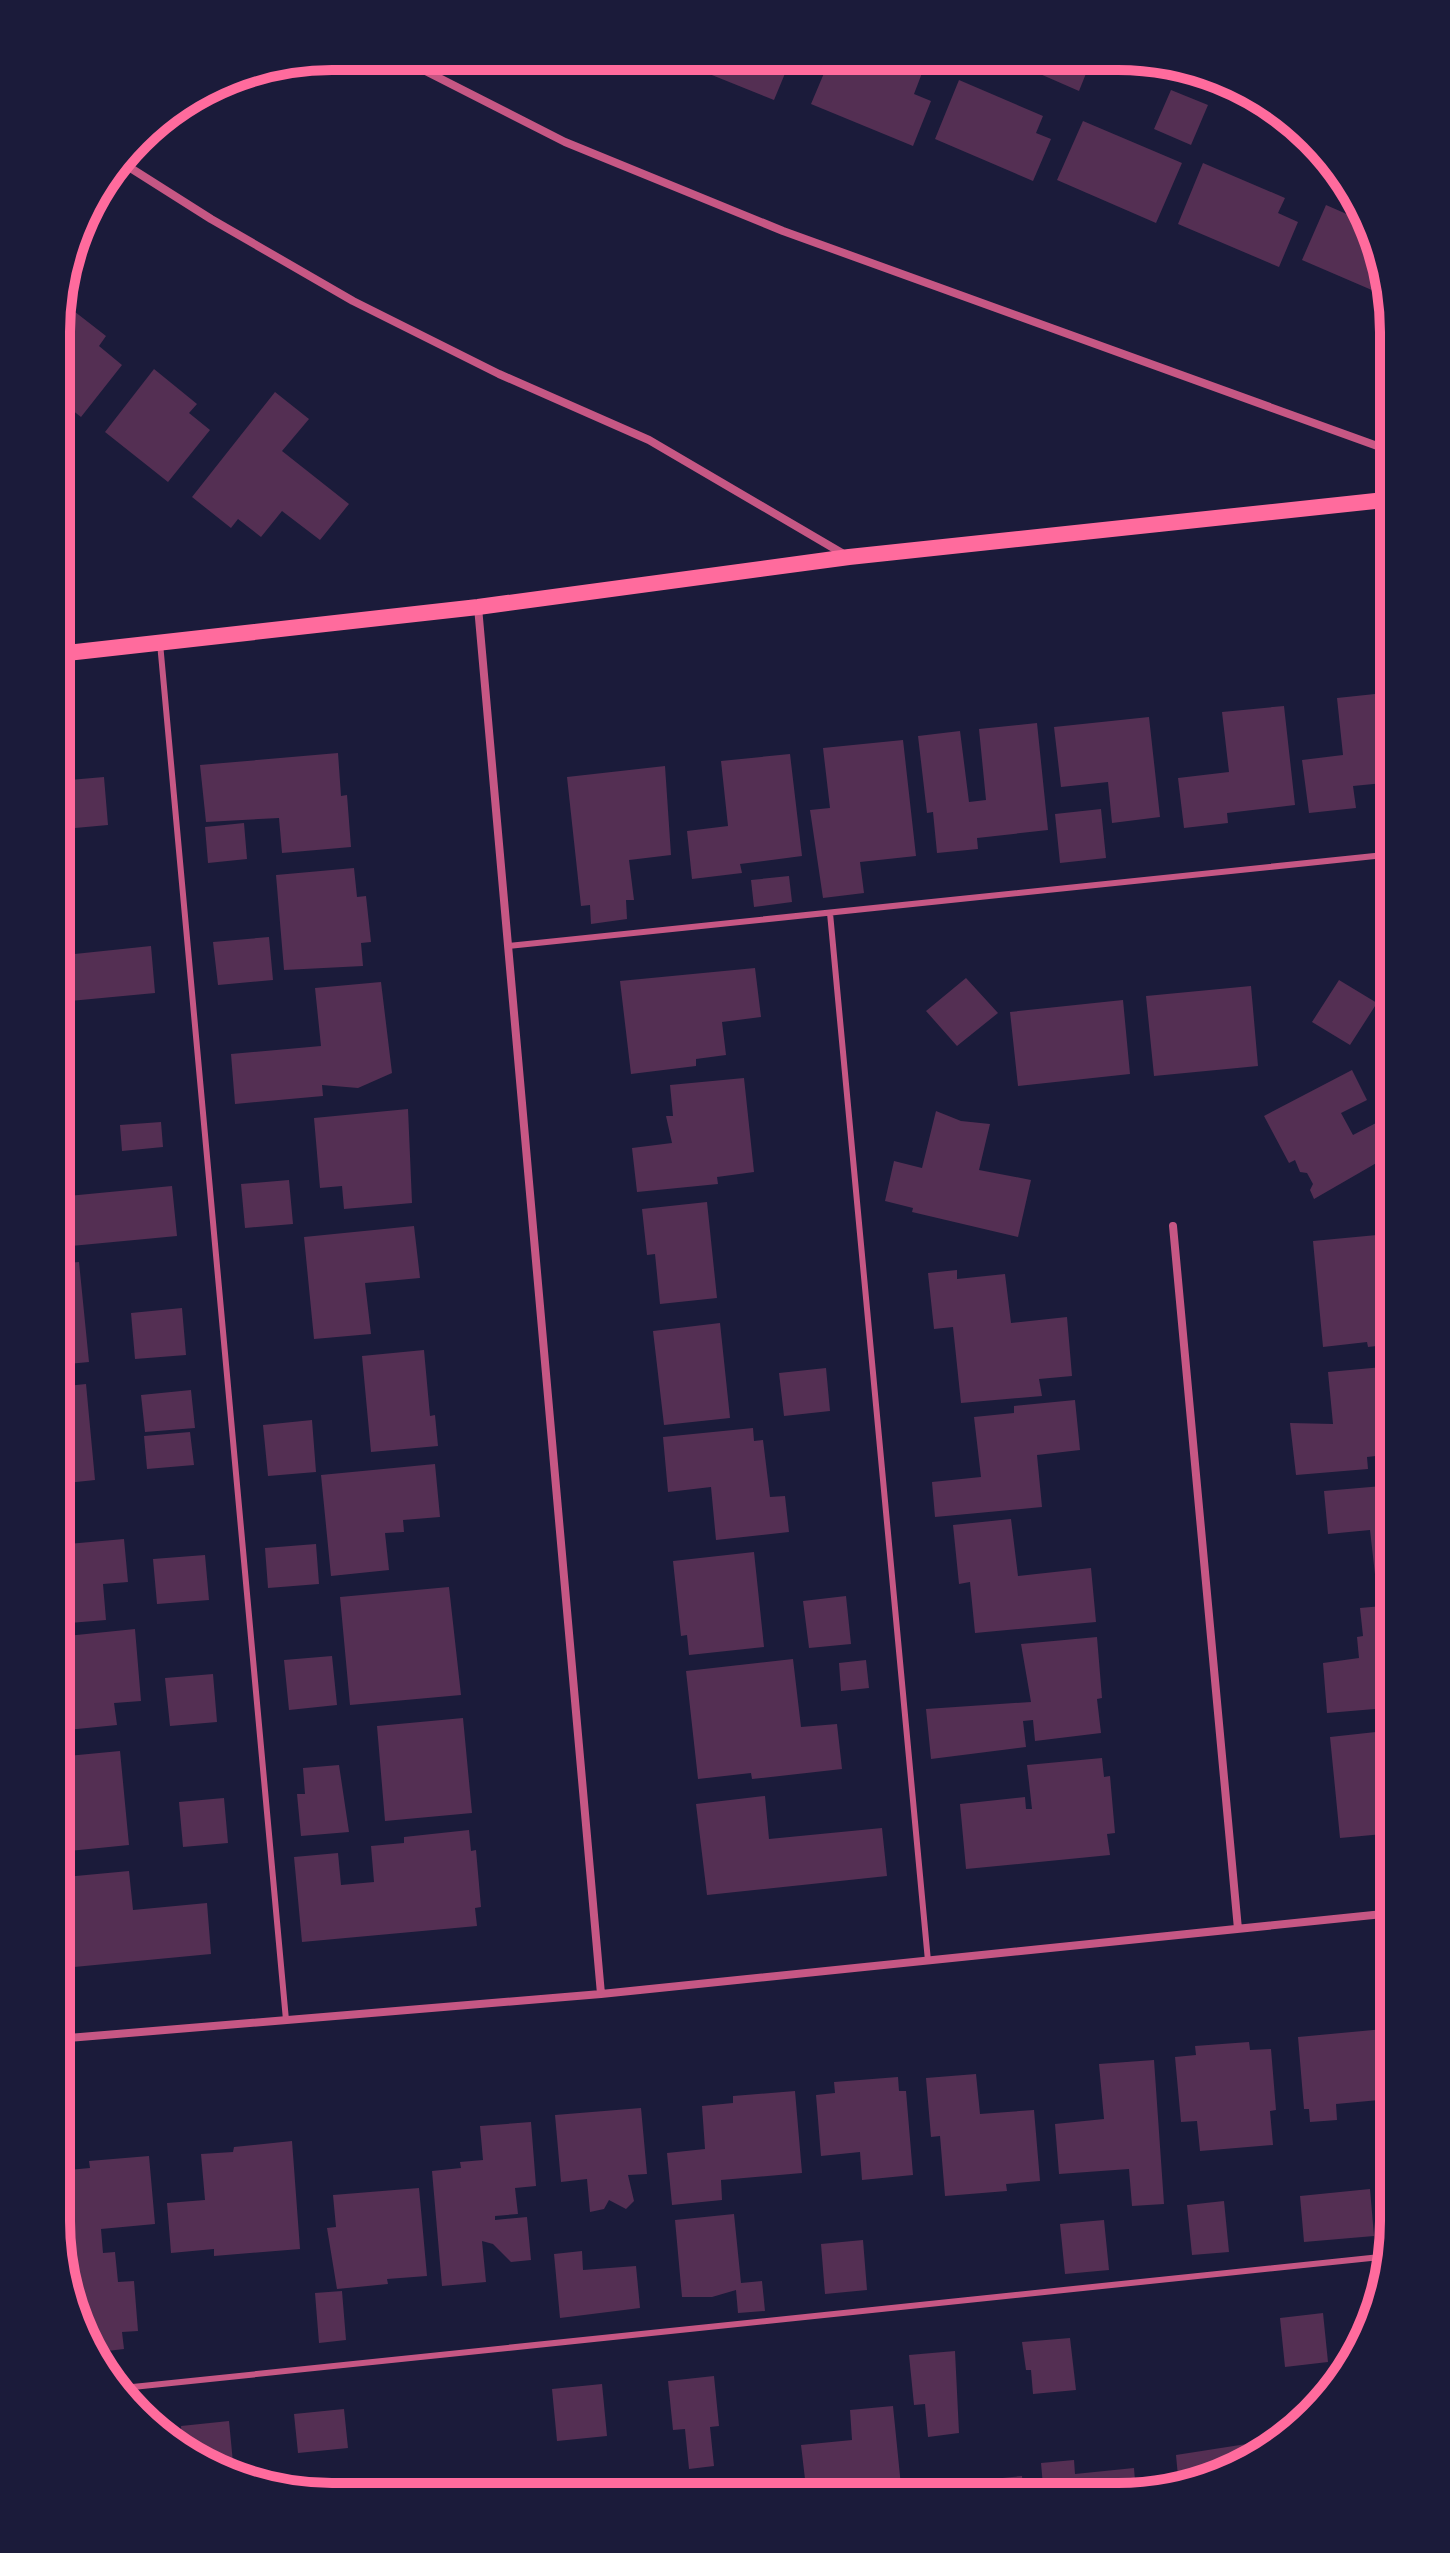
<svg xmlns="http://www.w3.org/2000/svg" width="1450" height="2553" font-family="Arial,sans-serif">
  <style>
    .building { fill: #542f53 }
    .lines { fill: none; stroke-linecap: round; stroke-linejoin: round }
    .service { stroke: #c65784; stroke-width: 6 }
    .minor { stroke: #c65784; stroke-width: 8 }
    .secondary { stroke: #ff6b9d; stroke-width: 16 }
    .rim { fill: none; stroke: #ff6b9d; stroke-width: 10 }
  </style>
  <rect width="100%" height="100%" fill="#1b1b3a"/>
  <!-- building -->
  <path class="building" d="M689 58 791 59 774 100 687 65Z
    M830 59 927 60 914 94 931 101 913 146 811 104Z
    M1026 60 1091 61 1079 91 1024 67Z
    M959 80 1043 116 1036 133 1051 139 1033 181 935 139Z
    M1171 90 1208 105 1191 145 1154 129Z
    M1083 121 1182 163 1156 223 1057 180Z
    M1203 163 1285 198 1278 213 1298 222 1279 267 1178 224Z
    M1326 205 1365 222 1379 243 1388 297 1302 260Z
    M70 308 106 336 99 346 122 365 81 417 58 399V323Z
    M154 369 197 404 189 413 210 430 168 482 105 432Z
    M275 392 309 419 282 451 349 504 320 540 282 511 261 537 238 519 231 528 192 497Z
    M1394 692V782L1353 786 1356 808 1309 813 1302 760 1343 755 1337 698Z
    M1284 706 1295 805 1227 813 1228 823 1184 828 1178 778 1229 772 1222 712Z
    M1149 717 1160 817 1112 823 1108 782 1061 787 1054 727Z
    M1037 723 1048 830 977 838 978 849 937 853 933 812 927 813 918 736 960 731 969 802 986 800 979 729Z
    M903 740 916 856 860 862 864 893 823 898 810 810 830 808 823 748Z
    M338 753 341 796 347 795 351 847 282 853 279 818 206 822 200 765Z
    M790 754 802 856 740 864 742 873 692 879 687 831 728 826 721 761Z
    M665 766 671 855 629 860 634 900H626L627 919 591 924 590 905 581 906 567 777Z
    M104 777 108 825 64 829V837H58V781Z
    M1101 809 1106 858 1060 863 1055 814Z
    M244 823 247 859 208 863 205 827Z
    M354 868 357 897 366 896 371 942 361 943 363 966 284 970 276 875Z
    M789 876 792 902 754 907 751 880Z
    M269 937 273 980 218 985 213 942Z
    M151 946 155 993 70 1001 65 955Z
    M755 968 761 1017 722 1022 726 1055 696 1059V1066L631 1074 620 981Z
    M966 978 998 1013 957 1046 926 1011Z
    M1339 980 1377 1003 1350 1045 1312 1022Z
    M381 982 392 1073 358 1088 322 1085 323 1096 235 1104 231 1054 321 1046 315 988Z
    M1251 986 1258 1066 1154 1076 1146 996Z
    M1123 1000 1130 1074 1018 1086 1010 1012Z
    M57 1037 67 1117 57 1118Z
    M1352 1070 1367 1100 1341 1113 1353 1135 1376 1123 1392 1154 1314 1199 1310 1190 1313 1184 1307 1173 1300 1172 1295 1160 1289 1163 1264 1116Z
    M744 1078 754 1172 717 1177 718 1184 637 1192 632 1148 672 1143 666 1116H673L670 1085Z
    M408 1109 412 1203 344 1209 342 1186 320 1188 314 1118Z
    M936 1111 961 1121 990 1124 979 1170 1031 1180 1018 1237 912 1212 913 1208 885 1201 894 1161 922 1168Z
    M161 1122 163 1147 122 1151 120 1125Z
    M57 1142H62L68 1196 172 1186 177 1236 71 1246V1237L57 1239Z
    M289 1180 293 1224 245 1228 241 1184Z
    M707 1202 717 1298 660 1304 655 1254 647 1255 642 1209Z
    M414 1226 420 1278 365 1283 371 1334 314 1339 304 1237Z
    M1377 1235 1380 1272 1389 1271 1394 1344 1368 1347 1367 1342 1323 1347 1313 1241Z
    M79 1262 89 1362 57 1365V1264Z
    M957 1270V1279L1005 1274 1011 1323 1067 1317 1072 1376 1039 1379 1042 1396 961 1403 953 1327 934 1329 928 1273Z
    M182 1308 186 1355 135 1359 131 1313Z
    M720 1323 730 1418 664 1425 653 1331Z
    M424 1350 430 1416 435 1415 438 1446 371 1452 362 1356Z
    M1394 1366V1454L1367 1457 1368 1469 1296 1475 1290 1423 1333 1424 1328 1372Z
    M826 1368 830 1411 784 1416 779 1373Z
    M86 1384 95 1480 57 1484V1387Z
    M191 1390 195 1428 145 1432 141 1395Z
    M1075 1400 1080 1450 1037 1455 1042 1507 935 1517 932 1482 981 1477 974 1417 1014 1413V1406Z
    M312 1420 316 1472 268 1476 263 1425Z
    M753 1428 754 1441 763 1440 770 1497 785 1496 789 1532 716 1540 711 1487 668 1492 663 1437Z
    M190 1432 194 1465 147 1469 144 1436Z
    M435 1464 440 1517 403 1520 404 1532 385 1533 389 1570 331 1576 321 1475Z
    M1394 1485V1590L1377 1592 1370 1530 1328 1534 1324 1491Z
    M1011 1519 1018 1576 1091 1568 1096 1622 975 1633 970 1582 959 1584 953 1525Z
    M124 1539 128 1582 103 1584 106 1620 57 1624V1545Z
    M316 1544 319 1584 268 1588 265 1548Z
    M754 1552 764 1647 689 1655 687 1635 681 1636 673 1561Z
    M205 1555 209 1600 157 1604 153 1559Z
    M449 1587 461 1695 350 1705 340 1597Z
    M846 1596 851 1644 809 1648 803 1601Z
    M1394 1605V1701L1386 1702 1387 1708 1327 1713 1323 1663 1359 1658 1357 1637 1363 1636 1360 1608Z
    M135 1629 141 1701 114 1703 117 1725 57 1731V1637Z
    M1097 1637 1102 1698 1097 1699 1101 1733 1035 1741 1033 1720 1023 1721 1026 1747 931 1759 926 1709 1031 1702 1021 1644Z
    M332 1656 337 1705 289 1710 284 1660Z
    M793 1659 801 1727 837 1724 842 1769 752 1779 751 1773 698 1779 686 1671Z
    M866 1660 869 1688 841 1691 839 1663Z
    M213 1674 217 1722 170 1726 165 1678Z
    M463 1718 472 1813 385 1821 377 1726Z
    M1394 1730V1833L1340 1838 1330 1737Z
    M120 1751 129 1845 59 1852 57 1757Z
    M1102 1758 1104 1777 1110 1776 1115 1833 1107 1834 1110 1855 966 1869 960 1804 1025 1797 1026 1809H1032L1027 1765Z
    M339 1765 349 1832 301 1836 297 1794H305L303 1768Z
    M765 1796 769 1839 882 1828 887 1876 707 1895 696 1804Z
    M224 1798 228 1843 183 1847 179 1802Z
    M469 1830 471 1851 476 1850 481 1907 475 1908 477 1926 302 1942 294 1857 338 1853 341 1885 374 1882 371 1846 404 1843V1837Z
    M129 1871 133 1910 207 1903 211 1954 74 1967 65 1877Z
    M1384 2029 1390 2099 1336 2104 1337 2120 1310 2122 1309 2109H1304L1298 2037Z
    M1249 2042 1250 2050 1271 2049 1276 2110 1270 2111 1273 2145 1200 2151 1197 2121 1181 2122 1175 2057 1196 2055 1195 2046Z
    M1154 2060 1164 2204 1132 2206 1129 2169 1059 2174 1055 2124 1104 2119 1099 2064Z
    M976 2074 980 2114 1034 2110 1040 2181 1006 2184 1007 2191 945 2196 940 2136 931 2137 926 2078Z
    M898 2077 899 2091H906L913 2175 862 2180 860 2152 821 2156 816 2095 835 2093 834 2082Z
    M795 2091 802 2173 721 2180 722 2200 672 2205 667 2153 705 2149 702 2106 733 2103V2096Z
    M641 2108 647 2174 628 2175 634 2201 626 2209 609 2200 604 2209 590 2212 587 2179 561 2182 555 2115Z
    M531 2122 536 2186 515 2188 518 2214 495 2216V2220L527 2217 531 2260 511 2262 493 2244 482 2241 486 2282 442 2286 432 2171 461 2168 460 2162 483 2160 480 2126Z
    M292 2141 300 2249 214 2256V2249L171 2253 167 2203 205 2200 201 2154 233 2152 234 2147Z
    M149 2156 155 2224 101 2229 103 2253 115 2252 118 2282 134 2281 138 2331 122 2332 124 2349 99 2352 71 2310 57 2171 90 2168 89 2161Z
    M419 2188 427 2276 387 2279 388 2284 337 2289 327 2228 336 2227 333 2195Z
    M1370 2189 1374 2236 1304 2242 1300 2196Z
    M1224 2201 1229 2252 1192 2255 1187 2205Z
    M734 2214 741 2283 762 2281 765 2311 738 2313 736 2290 712 2297H682L675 2220Z
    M1104 2220 1109 2270 1065 2274 1060 2224Z
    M863 2240 867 2290 825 2294 821 2244Z
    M582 2251 583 2270 636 2266 640 2308 560 2318 554 2254Z
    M342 2291 346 2340 319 2343 315 2293Z
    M1323 2313 1328 2362 1285 2367 1280 2318Z
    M1070 2338 1076 2390 1033 2394 1031 2370H1026L1022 2342Z
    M955 2351 959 2433 928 2437 925 2404 914 2405 909 2355Z
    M714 2376 719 2426 710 2427 714 2466 689 2469 685 2429 673 2430 668 2381Z
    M602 2384 607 2436 557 2441 552 2389Z
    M893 2406 902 2496H807L801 2445 852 2440 850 2410Z
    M344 2409 348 2448 298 2453 294 2414Z
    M229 2421 234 2473 210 2469 183 2451 181 2426Z
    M1278 2439 1272 2450 1207 2482 1179 2487 1176 2455Z
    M1074 2460 1075 2474 1134 2468 1136 2494 1044 2497 1041 2463Z
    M1022 2476 1024 2497 930 2496 929 2485Z"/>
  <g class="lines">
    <!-- service -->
    <path class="service" d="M160 643 286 2020
      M1390 855 1394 874
      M830 913 928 1961
      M508 946 1394 854
      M123 2388 1390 2256"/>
    <!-- minor -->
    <path class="minor" d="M396 56 565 142 783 231 1394 452
      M121 162 211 219 353 301 499 374 649 440 847 556
      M478 607 601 1994
      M1173 1226 1238 1929
      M56 2039 601 1994 1393 1913"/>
    <!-- secondary -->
    <path class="secondary" d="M58 654 478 607 849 557 1394 499"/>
  </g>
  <!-- crop -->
  <path d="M0 0H1450V2553H0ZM332 70H1118A262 262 0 0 1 1380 332V2221A262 262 0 0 1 1118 2483H332A262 262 0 0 1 70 2221V332A262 262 0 0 1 332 70Z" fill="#1b1b3a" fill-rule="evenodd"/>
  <path class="rim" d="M332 70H1118A262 262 0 0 1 1380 332V2221A262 262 0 0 1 1118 2483H332A262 262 0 0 1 70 2221V332A262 262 0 0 1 332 70Z"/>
</svg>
